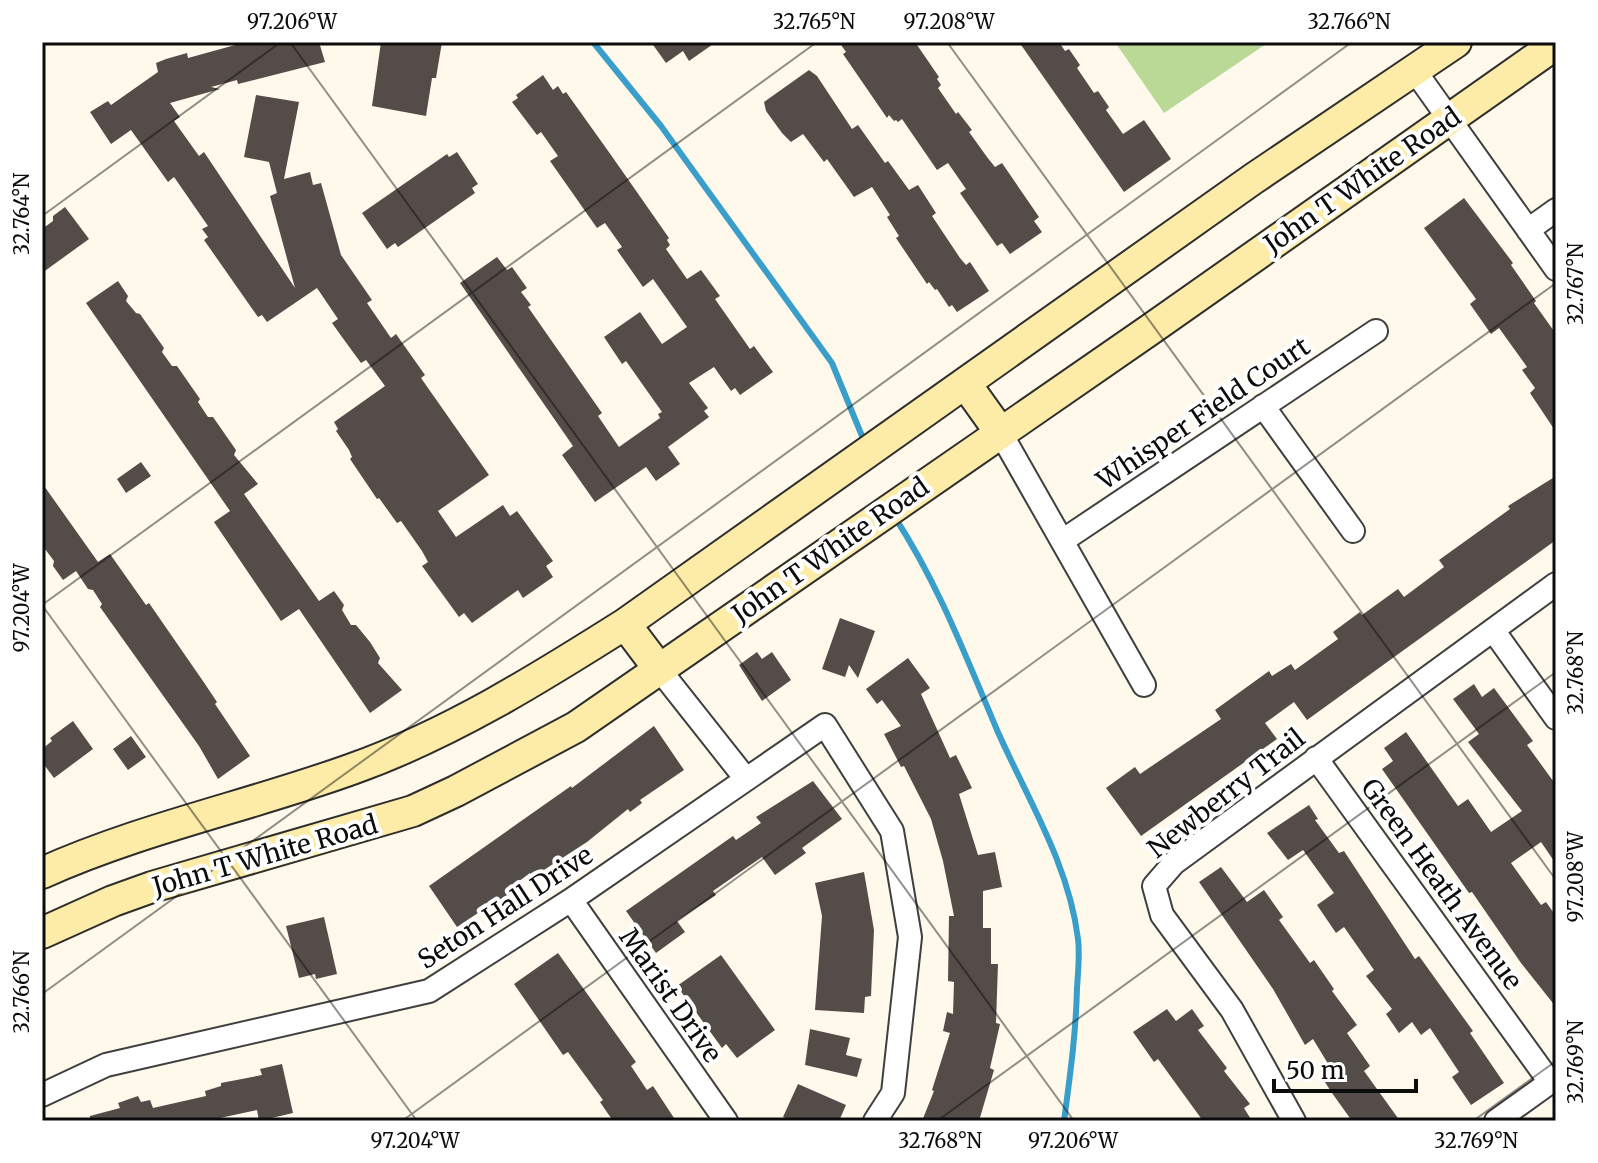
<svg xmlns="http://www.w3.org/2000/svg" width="1598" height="1163" font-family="Merriweather,serif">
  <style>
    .forest { fill: #bad896 }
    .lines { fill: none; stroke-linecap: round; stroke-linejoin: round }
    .stream { stroke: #3a9eca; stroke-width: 6 }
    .building { fill: #544c49 }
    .minor-casing { stroke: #3f3f3f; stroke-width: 26 }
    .secondary-casing { stroke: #2e2e2e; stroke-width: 34 }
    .minor { stroke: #fff; stroke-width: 22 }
    .secondary { stroke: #fdeca7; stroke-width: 30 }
    .ticks { fill: none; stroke: #0c0c0c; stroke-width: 2; stroke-opacity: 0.45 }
    .labels { text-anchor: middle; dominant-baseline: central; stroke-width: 8; stroke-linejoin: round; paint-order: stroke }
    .street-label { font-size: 26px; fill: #0c0c0c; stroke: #fff }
    .neatline { fill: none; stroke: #0c0c0c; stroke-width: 3 }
    .ticks-label { font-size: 20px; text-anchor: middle; fill: #0c0c0c }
  </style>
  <rect width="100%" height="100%" fill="#fff9eb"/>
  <!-- forest -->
  <path class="forest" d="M1115 42H1269L1164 113Z"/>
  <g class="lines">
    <!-- stream -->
    <path class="stream" d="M593 42 661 126 832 363 862 436
      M894 516C938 583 966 657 997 730 1027 798 1069 864 1078 939 1080 955 1078 972 1077 988 1076 1033 1070 1076 1064 1121"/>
  </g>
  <!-- building -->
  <path class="building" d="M246 42H319L325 62 238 84 237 80 211 87 220 89 170 103 180 117 174 121 199 156 204 152 295 288 270 196 277 193 269 162 244 157 256 95 299 102 284 179 310 172 313 185 321 183 341 255 372 300 367 303 391 338 396 334 425 375 421 378 489 475 438 511 456 537 503 505 510 516 517 511 553 561 546 566 553 577 523 598 518 590 472 623 464 613 459 617 422 566 428 562 422 551 401 521 397 523 379 498 377 499 350 459 352 457 349 450 336 431 338 429 334 422 385 386 366 360 361 363 342 337 332 323 338 319 317 288 267 322 262 315 258 317 204 240 208 237 202 229 208 226 174 177 168 182 131 130 111 144 90 112 108 101 111 105 158 72 156 63 166 59 187 53 188 58Z
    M381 42H442L436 78H432L426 116 372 106Z
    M651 42H716L689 61 683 51 666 63Z
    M839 42H915L939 77 937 79 941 85 938 88 956 114 958 112 972 130 969 132 987 157 995 167 1002 163 1039 217 1034 221 1042 232 1010 254 1002 243 997 246 960 193 966 189 948 163 937 170 902 119 898 122 896 120 894 121 889 115 887 118 843 54 846 52Z
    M1019 42H1059L1065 51 1069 49 1080 65 1077 68 1094 93 1098 91 1109 107 1106 110 1123 134 1144 120 1171 159 1124 192Z
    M809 70 817 76 852 129 858 125 885 163 888 161 909 190 918 185 936 213 932 216 960 258 966 265 970 262 989 291 957 312 952 305 949 307 937 289 935 290 929 282 927 284 896 238 899 236 887 217 890 215 872 187 854 197 827 159 824 162 803 134 791 142 782 133 766 111 764 102Z
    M543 75 553 90 558 86 563 94 566 92 611 155 669 238 667 240 670 245 666 249 687 279 701 270 720 296 715 299 750 349 754 346 773 372 740 395 735 388 731 391 714 367 689 383 708 408 704 411 709 417 668 447 680 464 656 481 646 467 595 502 562 455 573 446 460 283 497 257 507 270 512 267 527 288 521 292 531 305 528 307 602 413 598 416 619 447 660 418 658 414 662 412 626 361 622 364 604 337 640 312 662 344 687 327 653 279 643 287 617 250 622 247 605 223 597 228 550 161 558 156 541 132 537 135 512 102 518 98 516 95Z
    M457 152 478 184 472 188 475 193 398 247 395 243 387 249 362 213 447 154 449 157Z
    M1464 198 1513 263 1511 265 1536 301 1534 303 1556 334V432L1530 393 1535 388 1522 370 1527 367 1499 328 1491 334 1470 304 1476 299 1424 228Z
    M65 207 89 239 42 273V229L53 221V216Z
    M118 281 128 296 126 301 136 313 140 314 164 348 162 352 172 366H177L200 399 198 402 208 417H213L236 450 234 455 258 484 244 494 319 601 334 591 344 605 342 610 351 625H356L370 642 380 658 378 663 402 690 370 713 299 609 281 621 214 522 230 511 86 303Z
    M141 462 151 476 126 493 117 479Z
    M1556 476V540L1307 720 1294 702 1265 723 1277 739 1141 836 1106 788 1135 767 1140 774 1221 719 1215 710 1269 671 1272 676 1291 664 1295 670 1338 639 1333 632 1360 612 1362 615 1398 589 1404 597 1444 567 1439 560 1510 509 1508 506Z
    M42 483 98 562 110 554 146 605 149 603 205 684 217 702 215 704 250 756 218 779 199 746 100 607 102 604 93 590 88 589 76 571 63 580 53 566 54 561 42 545Z
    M840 618 875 631 858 678 849 665 845 677 822 669Z
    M757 652 762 659 772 652 791 680 762 701 739 665Z
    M908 658 930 688 921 694 950 758 956 755 972 788 959 794 978 855 995 852 1002 887 983 891V928H991V964H998L996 1023 1000 1024 990 1068 994 1070 979 1121H922L934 1091 932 1090 950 1033 943 1031 947 1012 953 1014 954 982 948 981 949 916H954L943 861 931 819 904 766 901 767 884 734 901 726 882 700 877 704 866 689Z
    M1474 684 1482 697 1494 688 1533 741 1527 745 1556 785V864L1541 842 1511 863 1541 905 1546 902 1556 916V1007L1521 963 1472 892 1469 893 1382 769 1393 761 1384 748 1406 732 1458 806 1468 799 1491 832 1522 811 1468 742 1479 734 1453 699Z
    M73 721 93 749 54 778 42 762V749L52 741 50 738Z
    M654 726 684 770 640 800 642 803 630 812 628 809 587 842 533 877 530 873 507 890 510 895 495 905 493 903 457 927 429 886 571 786 572 788Z
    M131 736 146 757 128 770 113 749Z
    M813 781 842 819 802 848 806 853 775 875 762 857 713 891 716 895 677 921 685 932 656 953 626 911 733 836 736 840 761 823 756 817Z
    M1309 805 1318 819 1315 820 1339 853 1344 851 1415 959 1419 956 1473 1031 1470 1033 1504 1083 1471 1105 1452 1077 1459 1072 1430 1028 1421 1035 1412 1022 1399 1033 1386 1014 1392 1009 1366 976 1374 970 1344 927 1336 933 1317 905 1334 893 1303 850 1288 860 1267 833Z
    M1221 867 1247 902 1264 890 1283 917 1279 920 1310 963 1314 960 1334 989 1332 991 1357 1025 1347 1033 1370 1066 1364 1071 1400 1121H1352L1332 1093 1323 1079 1331 1073 1328 1068 1330 1067 1313 1039 1305 1045 1273 989 1199 882Z
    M864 872 874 930 871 996 865 997 864 1013 815 1010 822 916 815 883Z
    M324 917 337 974 316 979 315 974 299 978 286 926Z
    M558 953 636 1062 631 1066 647 1090 653 1086 676 1121H613L600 1102 603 1100 568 1052 563 1055 514 984Z
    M721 955 775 1030 737 1058 726 1044 722 1048 677 986Z
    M1167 1009 1176 1021 1192 1009 1204 1026 1198 1030 1227 1068 1224 1071 1250 1104 1244 1108 1252 1121H1203L1158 1059 1154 1062 1133 1032Z
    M810 1029 850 1038 846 1055 862 1059 857 1077 805 1065Z
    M282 1064 293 1113 259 1121 257 1110 206 1121H90V1116L120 1108 118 1103 138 1096 141 1102 150 1100 153 1108 206 1096 205 1091 221 1086V1083L262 1075 260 1069Z
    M798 1084 846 1105 839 1121H792L783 1117Z"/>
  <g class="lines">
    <!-- minor casing -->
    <g class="minor-casing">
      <path id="minor" d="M1415 71 1556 269
        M1528 230 1556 210
        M1263 406 1353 531
        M1000 432 1144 685
        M1062 541 1376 331
        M1493 630 1556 718
        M659 669 746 779
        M1316 758 1550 1082
        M571 900 726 1121
        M42 1095 106 1065 429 991 571 900 825 725 892 831 910 937 893 1093 875 1121
        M1294 1121 1232 1010 1162 915 1154 886 1174 863 1556 584
        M1496 1121 1556 1078"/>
    </g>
    <!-- secondary casing -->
    <g class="secondary-casing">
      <path id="secondary" d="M965 383 1000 432
        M625 624 659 669
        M42 873C142 828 250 806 352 769 450 734 538 679 625 624L1253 179 1456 42
        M42 933 113 901 152 887 413 811 456 791 576 727 1151 329 1556 44"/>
    </g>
    <!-- minor -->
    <use href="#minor" class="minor"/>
    <!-- secondary -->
    <use href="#secondary" class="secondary"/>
  </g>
  <!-- ticks -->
  <path class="ticks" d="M290 42 1074 1121M947 42 1556 880M42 216 281 42M42 605 417 1121M42 605 817 42M42 994 1352 42M402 1121 1556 283M937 1121 1556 672M1473 1121 1556 1061"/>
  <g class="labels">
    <!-- street labels -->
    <g class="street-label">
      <text transform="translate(1362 180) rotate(-35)">John T White Road</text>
      <text transform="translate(1203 413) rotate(-34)">Whisper Field Court</text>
      <text transform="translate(830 550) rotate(-35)">John T White Road</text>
      <text transform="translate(1226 793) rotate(-38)">Newberry Trail</text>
      <text transform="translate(265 855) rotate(-16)">John T White Road</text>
      <text transform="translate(1442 884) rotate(54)">Green Heath Avenue</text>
      <text transform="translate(505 907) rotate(-33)">Seton Hall Drive</text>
      <text transform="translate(671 995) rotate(55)">Marist Drive</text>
    </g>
  </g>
  <!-- border -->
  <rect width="1598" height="1163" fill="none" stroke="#ffffff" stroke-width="88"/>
  <!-- scale -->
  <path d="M1274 1079v12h142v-12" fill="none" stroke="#0c0c0c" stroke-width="4"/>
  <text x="1286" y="1079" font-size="24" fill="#0c0c0c" stroke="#ffffff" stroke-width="6" paint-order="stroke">50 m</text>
  <rect x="44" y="44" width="1510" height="1075" class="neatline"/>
  <g class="ticks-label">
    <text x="292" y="29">97.206°W</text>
    <text x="814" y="29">32.765°N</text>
    <text x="949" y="29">97.208°W</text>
    <text x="1349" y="29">32.766°N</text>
    <text transform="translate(22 214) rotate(-90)" y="7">32.764°N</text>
    <text transform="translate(1576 284) rotate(-90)" y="7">32.767°N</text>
    <text transform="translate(22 608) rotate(-90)" y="7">97.204°W</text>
    <text transform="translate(1576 673) rotate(-90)" y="7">32.768°N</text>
    <text transform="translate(1576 877) rotate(-90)" y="7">97.208°W</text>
    <text transform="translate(22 992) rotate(-90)" y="7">32.766°N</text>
    <text transform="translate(1576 1062) rotate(-90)" y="7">32.769°N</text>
    <text x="415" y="1148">97.204°W</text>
    <text x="940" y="1148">32.768°N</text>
    <text x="1073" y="1148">97.206°W</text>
    <text x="1476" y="1148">32.769°N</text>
  </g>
</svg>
